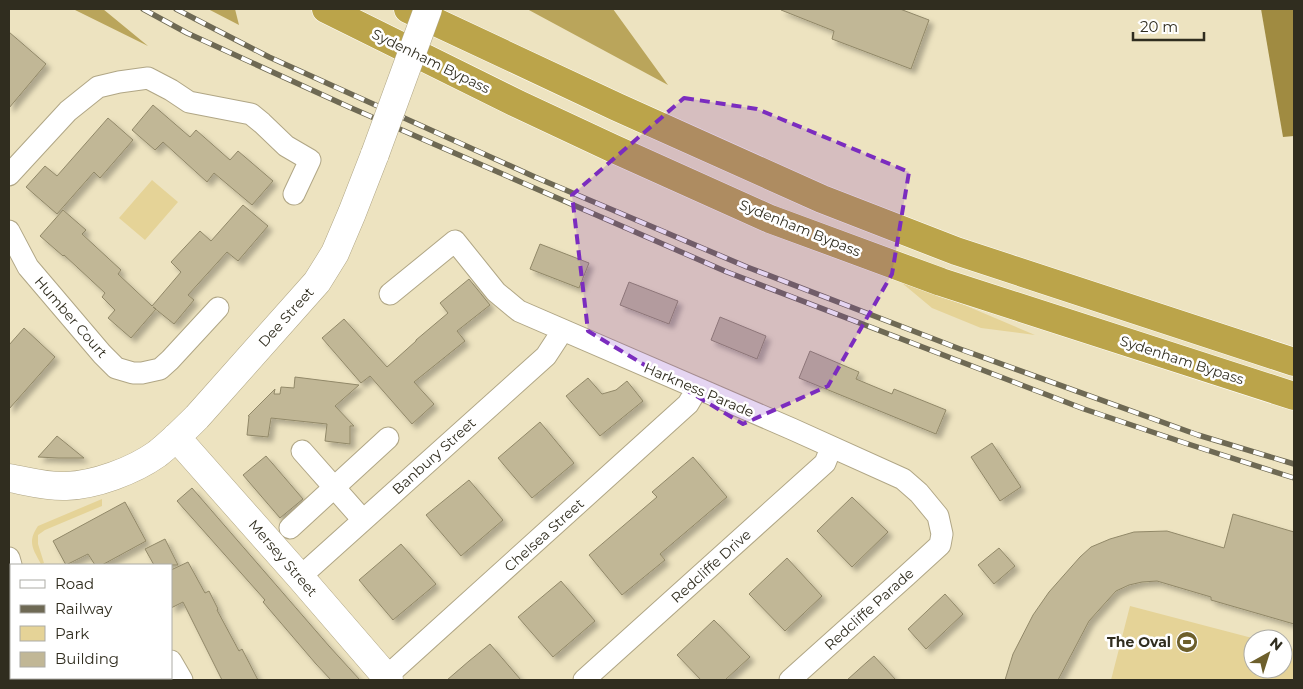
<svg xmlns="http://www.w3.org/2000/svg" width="1303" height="689" font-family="Montserrat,sans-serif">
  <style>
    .green { fill: #e5d397 }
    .forest { fill: #baa55b }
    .water { fill: #a08b41 }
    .building { fill: #c1b796; stroke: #918868; filter: url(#shadow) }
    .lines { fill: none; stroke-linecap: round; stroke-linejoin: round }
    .minor-casing { stroke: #b0a685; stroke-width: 23 }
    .tertiary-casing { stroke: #b0a685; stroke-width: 29 }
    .trunk-casing { stroke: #fff; stroke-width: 29 }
    .minor { stroke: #fff; stroke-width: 21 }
    .tertiary { stroke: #fff; stroke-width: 28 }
    .trunk { stroke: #bba44a; stroke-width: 28 }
    .rail-casing { stroke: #6e6954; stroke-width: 5.5 }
    .rail { stroke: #fff; stroke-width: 4; stroke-dasharray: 11; stroke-linecap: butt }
    .tertiary-bridge-casing { stroke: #b0a685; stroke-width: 29; stroke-linecap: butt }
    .tertiary-bridge { stroke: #fff; stroke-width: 28 }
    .marked { fill: #7b2cbf; fill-opacity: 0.2; stroke: #7b2cbf; stroke-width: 4; stroke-dasharray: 10 6; stroke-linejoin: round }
    .labels { text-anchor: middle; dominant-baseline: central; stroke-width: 5; stroke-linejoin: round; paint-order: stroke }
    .street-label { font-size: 14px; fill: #302d1f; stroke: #fff }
    .poi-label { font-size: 14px; font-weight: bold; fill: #302d1f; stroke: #fff; text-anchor: end }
  </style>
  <defs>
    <filter id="shadow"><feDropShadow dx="4.5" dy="4.5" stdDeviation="2.5" flood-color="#0004"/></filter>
  </defs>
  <rect width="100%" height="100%" fill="#ede3c0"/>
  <!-- green -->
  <path class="green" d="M152 180 178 202 145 240 119 218Z
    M902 283 962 304 1035 335 981 328 932 308Z
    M102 499V506L45 530 38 535V544L44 563 41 564C33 549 27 542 38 526Z
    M1130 606 1256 639H1253V669H1283V646L1294 649V680H1111Z"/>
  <!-- forest -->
  <path class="forest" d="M73 9H103L148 46Z
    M208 9H235L239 25Z
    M527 9H613L668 85Z"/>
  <!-- water -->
  <path class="water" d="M1261 9H1294V136L1283 137Z"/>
  <!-- building -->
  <path class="building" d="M781 9H900L929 20 911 69 832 39 834 31 781 10Z
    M9 32 46 64 9 108Z
    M153 105 190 137 196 130 230 160 238 151 273 181 252 205 214 173 207 182 163 142 155 150 132 130Z
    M108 118 133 140 100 178 94 172 57 214 26 187 45 166 57 176Z
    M243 205 268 226 238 261 227 252 188 295 194 300 174 324 153 307 156 309 131 338 108 318 115 310 102 297 105 293 64 255 63 256 40 236 63 210 86 230 82 234 121 270 118 274 152 306 181 272 171 262 200 231 211 241Z
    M540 244 589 263 579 288 530 269Z
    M469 279 490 305 457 331 465 341 414 382 434 404 412 424 370 376 361 383 322 338 344 319 387 367 416 341V340L448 313 440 303Z
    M629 282 678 301 669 324 620 305Z
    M720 317 766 336 757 359 711 340Z
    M24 328 55 357 9 409V345Z
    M810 351 859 372 856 379 892 394 894 389 946 410 936 434 799 378Z
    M295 377 359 385 335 406 354 426H350V444L325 441 327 424 271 418 268 437 247 435 249 416H248L275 389 274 394H280L281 387 294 388Z
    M588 378 602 394 616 390 627 381 643 401 600 436 566 396Z
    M540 422 574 463 532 498 498 458Z
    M57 436 84 458H58L38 457Z
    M992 443 1021 487 1000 501 971 457Z
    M266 456 303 499 280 518 243 475Z
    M693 457 727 497 660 554 665 560 622 595 589 555 657 497 652 492Z
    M469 480 503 520 461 556 426 515Z
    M192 488 329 646 360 680H331L316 664 263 602 265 600 177 501Z
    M852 497 888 532 852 567 817 531Z
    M125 502 146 541 102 565H95L88 554 66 565 53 541Z
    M1233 514 1294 532V624L1211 600V597L1157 581 1142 582 1129 585 1116 591 1089 621 1058 680H1005L1013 654 1033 615 1049 592 1080 557 1091 547 1110 539 1134 532 1167 531 1224 548Z
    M165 539 178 565H154L145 549Z
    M401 544 436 584 393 620 359 580Z
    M999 548 1015 566 994 584 978 565Z
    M787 558 822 596 785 631 749 594Z
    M188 562 205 593 209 591 218 609 217 610 239 651 242 649 258 680H222L183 602 171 608V570Z
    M561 581 595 621 553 657 518 617Z
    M945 594 963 614 926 649 908 629Z
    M714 620 750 657 725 680H701L677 655Z
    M490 644 521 680H447L469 661Z
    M874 656 896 680H847L867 662Z"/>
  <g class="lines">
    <!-- minor casing -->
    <g class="minor-casing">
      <path id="minor" d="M9 175 68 111 98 87 119 82 148 78 171 90 189 102 251 114 262 123 286 146 310 160 294 194
        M9 231 28 267 102 354 116 368 133 373H142L160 369 170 360 218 308
        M390 294 455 241 496 292 519 311 792 429 903 479 919 493 938 516 942 534 940 545 906 576 790 680
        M302 451 363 520
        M290 528 388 438
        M9 558 11 565
        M300 577 546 356 563 330
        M171 661 182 680
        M386 677 688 404 697 389
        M72 678 74 680
        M584 680 825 463 831 448"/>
    </g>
    <!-- tertiary casing -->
    <g class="tertiary-casing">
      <path id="tertiary" d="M176 437 300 577 389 680
        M9 478C27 481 47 487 66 486 95 485 133 471 157 454 171 443 184 430 197 417L317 282 335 253 352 213 375 154"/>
    </g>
    <!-- trunk casing -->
    <g class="trunk-casing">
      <path id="trunk" d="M326 9 518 104 612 148 770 219 941 282 1294 396
        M408 9 617 107 822 199 956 251 1294 362"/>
    </g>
    <!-- minor -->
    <use href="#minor" class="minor"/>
    <!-- tertiary -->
    <use href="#tertiary" class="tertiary"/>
    <!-- trunk -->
    <use href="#trunk" class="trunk"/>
    <!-- rail casing -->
    <g class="rail-casing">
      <path id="rail" d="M143 9 187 33 349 107 727 272 1084 409 1185 443 1294 478
        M176 9 269 57 535 177 747 267 960 349 1198 435 1294 464"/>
    </g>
    <!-- rail -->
    <use href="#rail" class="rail"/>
    <!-- tertiary-bridge casing -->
    <g class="tertiary-bridge-casing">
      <path id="tertiary-bridge" d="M375 154 428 9"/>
    </g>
    <!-- tertiary-bridge -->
    <use href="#tertiary-bridge" class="tertiary-bridge"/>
  </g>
  <!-- marked area -->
  <path class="marked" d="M684 98 757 109 909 172 892 274 828 386 743 424 588 331 572 195Z"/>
  <!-- icons -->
  <defs>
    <g id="stadium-disc" transform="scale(1.125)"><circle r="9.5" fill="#6d5f2c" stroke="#fff"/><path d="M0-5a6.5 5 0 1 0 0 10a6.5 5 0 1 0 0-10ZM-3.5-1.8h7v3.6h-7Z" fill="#fff"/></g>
  </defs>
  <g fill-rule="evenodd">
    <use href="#stadium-disc" x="1187" y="642"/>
  </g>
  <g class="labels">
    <!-- street labels -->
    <g class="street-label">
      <text transform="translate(431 61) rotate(26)">Sydenham Bypass</text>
      <text transform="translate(800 228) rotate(22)">Sydenham Bypass</text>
      <text transform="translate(71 317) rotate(49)">Humber Court</text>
      <text transform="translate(286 317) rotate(-48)">Dee Street</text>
      <text transform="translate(1182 360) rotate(18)">Sydenham Bypass</text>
      <text transform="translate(699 390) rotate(23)">Harkness Parade</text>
      <text transform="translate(434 456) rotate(-42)">Banbury Street</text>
      <text transform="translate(544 535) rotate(-42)">Chelsea Street</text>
      <text transform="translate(283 558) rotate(49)">Mersey Street</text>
      <text transform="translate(711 566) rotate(-42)">Redcliffe Drive</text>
      <text transform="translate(869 609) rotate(-42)">Redcliffe Parade</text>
    </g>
    <!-- poi labels -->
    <g class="poi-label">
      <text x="1171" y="642">The Oval</text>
    </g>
  </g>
  <!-- border -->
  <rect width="1303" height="689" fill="none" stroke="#302d1f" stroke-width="20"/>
  <!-- legend -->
  <rect x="10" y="564" width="162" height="115" fill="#ffffff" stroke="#acaba5"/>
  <rect x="20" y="580" width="25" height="8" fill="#ffffff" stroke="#acaba5"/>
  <text x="55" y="589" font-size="15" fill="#302d1f">Road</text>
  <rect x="20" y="605" width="25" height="8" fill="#6e6954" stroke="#acaba5"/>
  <text x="55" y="614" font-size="15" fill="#302d1f">Railway</text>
  <rect x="20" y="626" width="25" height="15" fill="#e5d397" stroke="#acaba5"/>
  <text x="55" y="639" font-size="15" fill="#302d1f">Park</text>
  <rect x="20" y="652" width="25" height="15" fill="#c1b796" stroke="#acaba5"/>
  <text x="55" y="664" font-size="15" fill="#302d1f">Building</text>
  <!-- north arrow -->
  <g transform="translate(1268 654) rotate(39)"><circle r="24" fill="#ffffff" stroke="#acaba5"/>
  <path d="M0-4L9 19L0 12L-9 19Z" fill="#6d5f2c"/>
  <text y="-8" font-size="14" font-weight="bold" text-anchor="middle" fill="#302d1f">N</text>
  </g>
  <!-- scale -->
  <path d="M1133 32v8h71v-8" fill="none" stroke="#302d1f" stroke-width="2.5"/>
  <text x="1140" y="32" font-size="15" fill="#302d1f" stroke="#ffffff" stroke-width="4" paint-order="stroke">20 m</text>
</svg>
